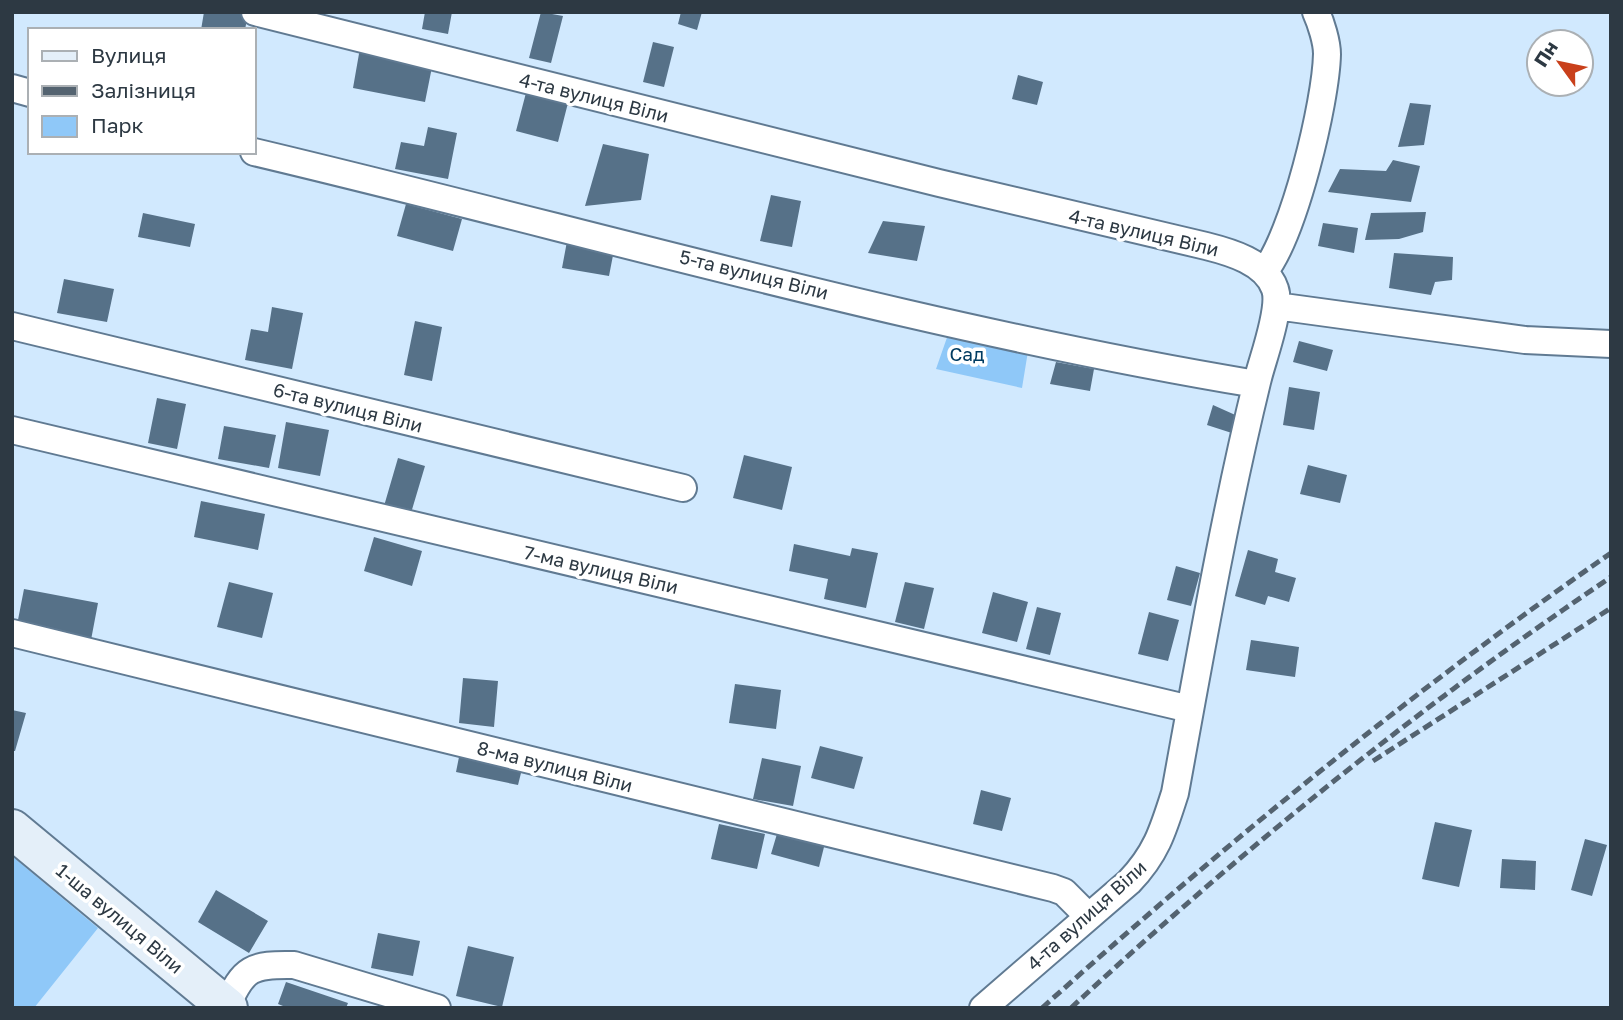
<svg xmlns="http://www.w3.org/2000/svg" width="1623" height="1020" font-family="'Golos Text',sans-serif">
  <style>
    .green { fill: #8fc8f8 }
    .building { fill: #567188 }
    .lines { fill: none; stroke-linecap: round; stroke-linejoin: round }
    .street-casing { stroke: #607a92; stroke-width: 30 }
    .secondary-casing { stroke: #607a92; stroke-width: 42 }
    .street { stroke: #fff; stroke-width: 26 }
    .secondary { stroke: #e4eff9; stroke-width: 38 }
    .rail { stroke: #546370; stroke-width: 5; stroke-dasharray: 10 5; stroke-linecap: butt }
    .labels { text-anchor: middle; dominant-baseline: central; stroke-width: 7; stroke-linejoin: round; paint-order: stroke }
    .street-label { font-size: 19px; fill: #2d3943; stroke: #fff }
    .park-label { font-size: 19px; fill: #003b61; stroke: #fff }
  </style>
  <rect width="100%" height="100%" fill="#d1e9fe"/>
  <!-- green -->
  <path class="green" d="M951 326 1029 345 1022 388 936 369Z
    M12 856 98 928 34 1008H12Z"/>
  <!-- building -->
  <path class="building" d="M204 12 248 13 245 30H201Z
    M425 12H452L448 34 422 29Z
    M541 12 563 16 551 63 529 58Z
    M681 12H702L697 30 678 24Z
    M653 42 674 47 664 87 643 82Z
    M360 48 433 62 425 102 353 88Z
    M1018 75 1043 82 1037 105 1012 99Z
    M527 89 569 99 558 142 516 131Z
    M1410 103 1431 105 1424 145 1398 147Z
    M428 127 457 133 448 179 395 169 401 142 424 146Z
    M603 144 649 154 641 200 585 206Z
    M1393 160 1420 166 1411 202 1328 192 1340 169 1386 171Z
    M771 195 801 201 792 247 760 241Z
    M406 204 462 219 453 251 397 236Z
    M1426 212 1423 232 1399 239 1365 240 1371 213Z
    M143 213 195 224 190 247 138 237Z
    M883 221 925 226 917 261 868 253Z
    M1323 223 1358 228 1354 253 1318 246Z
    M568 236 615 245 609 276 562 268Z
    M1394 253 1453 257 1452 280 1435 282 1431 295 1389 288Z
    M64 279 114 289 107 322 57 313Z
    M272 307 303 313 292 369 245 360 251 329 268 332Z
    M415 321 442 327 432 381 404 375Z
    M1299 341 1333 350 1327 371 1293 362Z
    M1056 362 1094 369 1090 391 1050 384Z
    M1289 387 1320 392 1314 430 1283 425Z
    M157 398 186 404 177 449 148 443Z
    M1213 405 1242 418 1238 435 1207 425Z
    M286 422 329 430 320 476 278 468Z
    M224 426 276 435 269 468 218 459Z
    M744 455 792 467 782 510 733 498Z
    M398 458 425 466 411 513 384 506Z
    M1308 465 1347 475 1340 503 1300 494Z
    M201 501 265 514 258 550 194 537Z
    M374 537 422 551 412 586 364 571Z
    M794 544 850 556 852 548 878 553 866 608 824 599 828 579 789 571Z
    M1248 550 1278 559 1275 572 1296 578 1289 602 1268 596 1265 605 1235 596Z
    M1176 566 1200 573 1191 606 1167 600Z
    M229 582 273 593 262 638 217 627Z
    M905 582 934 588 924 629 895 622Z
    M24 589 98 603 91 640 17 625Z
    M993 592 1028 602 1017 642 982 633Z
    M1037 607 1061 613 1050 655 1026 649Z
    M1149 612 1179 620 1168 661 1138 654Z
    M1251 640 1299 647 1295 677 1246 670Z
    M463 678 498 681 494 727 459 723Z
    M735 684 781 690 776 729 729 723Z
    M12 710 26 713 15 751H12Z
    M820 746 863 757 854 789 811 778Z
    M460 752 523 765 518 785 456 772Z
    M762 758 801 766 793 806 753 799Z
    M981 790 1011 798 1002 831 973 824Z
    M1435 822 1472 830 1459 887 1422 879Z
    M719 824 765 834 757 869 711 859Z
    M779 827 826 839 819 867 771 854Z
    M1585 839 1607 845 1592 896 1571 890Z
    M1502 859 1536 861 1535 890 1500 888Z
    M216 890 268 921 249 953 198 922Z
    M378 933 420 941 413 976 371 968Z
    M468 946 514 957 502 1007 456 996Z
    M286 982 348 1003 346 1008H288L278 1004Z"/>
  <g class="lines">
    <!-- street casing -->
    <g class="street-casing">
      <path id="street" d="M255 12 939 183 1206 246C1230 252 1266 262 1275 289 1282 309 1262 360 1257 382 1224 517 1200 656 1175 793 1163 831 1156 854 1129 882L983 1008
        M12 88 30 93
        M254 152C587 231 918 328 1256 384
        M1264 272C1294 235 1326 102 1327 54 1327 42 1321 23 1316 12
        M1276 306 1525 340 1611 344
        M12 326 683 488
        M12 430 1190 709
        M12 633 1053 888 1064 892 1088 916
        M227 1006C243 968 252 964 294 965L437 1008"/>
    </g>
    <!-- secondary casing -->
    <g class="secondary-casing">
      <path id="secondary" d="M12 829 228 1008"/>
    </g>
    <!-- street -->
    <use href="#street" class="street"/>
    <!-- secondary -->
    <use href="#secondary" class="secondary"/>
    <!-- rail -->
    <path class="rail" d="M1373 761 1611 608
      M1042 1008C1224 845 1411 692 1611 553
      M1071 1008C1240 851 1420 706 1611 577"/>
  </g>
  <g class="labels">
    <!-- street labels -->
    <g class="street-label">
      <text transform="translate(594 97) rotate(14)">4-та вулиця Віли</text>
      <text transform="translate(1144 232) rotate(13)">4-та вулиця Віли</text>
      <text transform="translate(754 274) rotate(14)">5-та вулиця Віли</text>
      <text transform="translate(348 407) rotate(14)">6-та вулиця Віли</text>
      <text transform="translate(601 569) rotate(13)">7-ма вулиця Віли</text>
      <text transform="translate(555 766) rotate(14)">8-ма вулиця Віли</text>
      <text transform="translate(1086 915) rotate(-42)">4-та вулиця Віли</text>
      <text transform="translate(120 918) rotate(40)">1-ша вулиця Віли</text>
    </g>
    <!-- park labels -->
    <g class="park-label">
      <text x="967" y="353">Сад</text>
    </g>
  </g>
  <!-- border -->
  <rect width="1623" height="1020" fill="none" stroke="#2d3943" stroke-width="28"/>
  <!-- legend -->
  <rect x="28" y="28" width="228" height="126" fill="#ffffff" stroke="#abb0b4" stroke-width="2"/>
  <rect x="42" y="51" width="35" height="10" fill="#e4eff9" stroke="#abb0b4" stroke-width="2"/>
  <text x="91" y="63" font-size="21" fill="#2d3943">Вулиця</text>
  <rect x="42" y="86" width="35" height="10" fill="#546370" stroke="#abb0b4" stroke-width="2"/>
  <text x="91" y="98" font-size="21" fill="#2d3943">Залізниця</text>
  <rect x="42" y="116" width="35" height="21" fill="#8fc8f8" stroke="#abb0b4" stroke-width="2"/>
  <text x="91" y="133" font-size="21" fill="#2d3943">Парк</text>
  <!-- north arrow -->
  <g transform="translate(1560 63) rotate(303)"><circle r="33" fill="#ffffff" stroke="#abb0b4" stroke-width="2"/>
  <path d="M0-5L12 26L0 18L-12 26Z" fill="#c9401b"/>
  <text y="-10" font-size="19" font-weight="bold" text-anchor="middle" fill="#2d3943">Пн</text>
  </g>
</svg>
